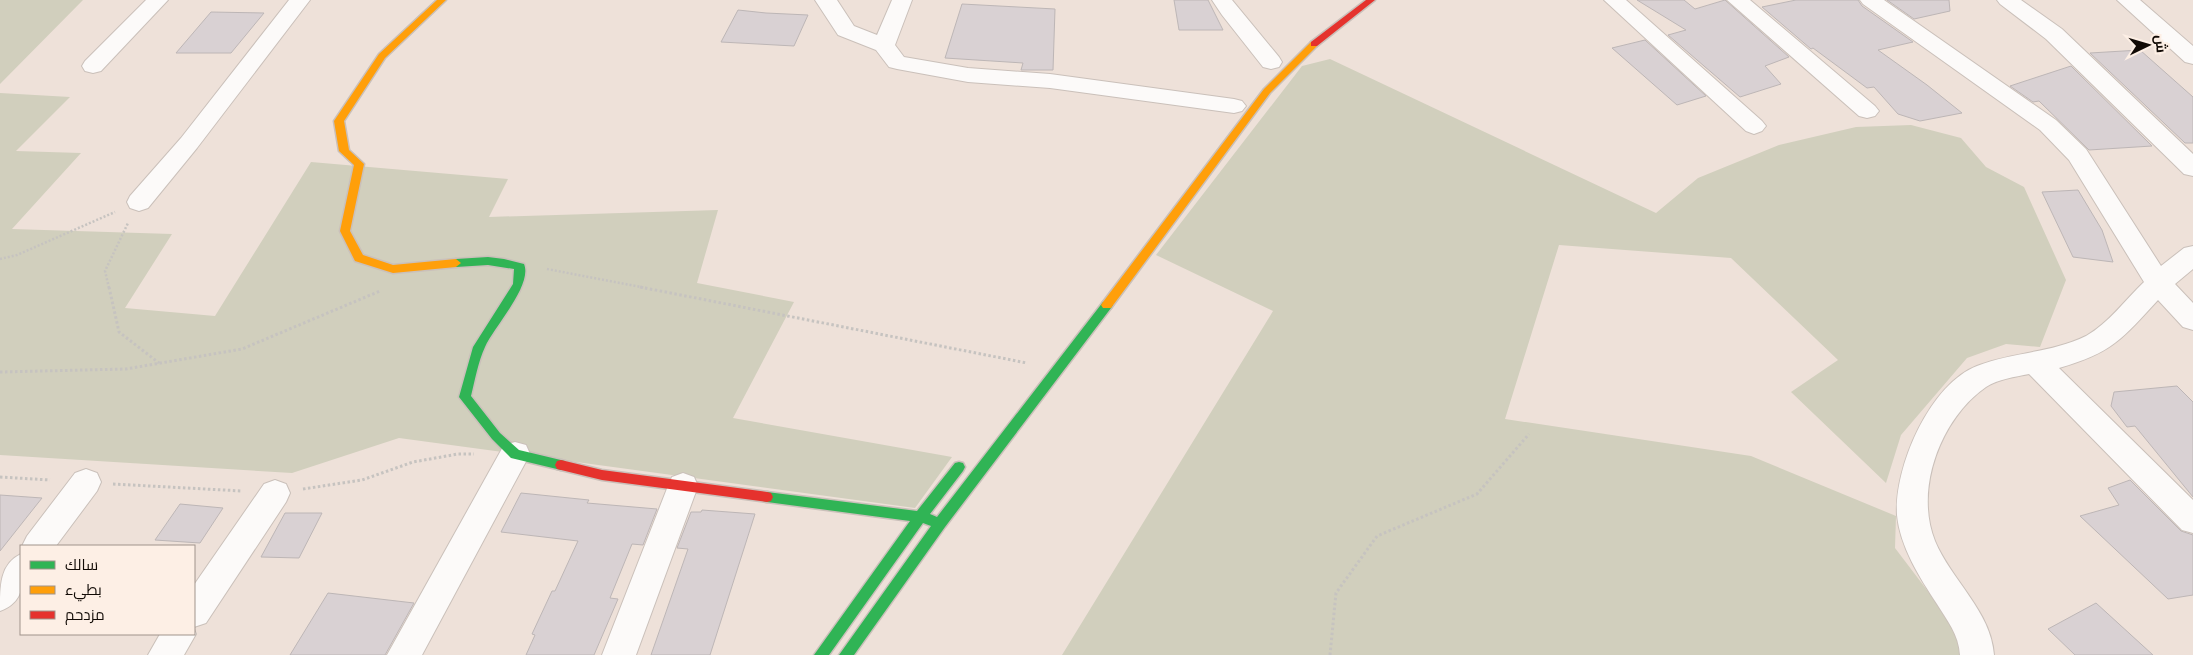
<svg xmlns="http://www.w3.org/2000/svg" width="2193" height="655" font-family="Signika,Cairo,sans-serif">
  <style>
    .green { fill: #d1cfbd }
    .building { fill: #d9d1d3; stroke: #bdb6b6 }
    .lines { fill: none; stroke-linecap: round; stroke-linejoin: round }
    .street-casing { stroke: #cac0ba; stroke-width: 2 }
    .fast-casing { stroke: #cac0ba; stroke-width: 3 }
    .slow-casing { stroke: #cac0ba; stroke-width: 3 }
    .jam-casing { stroke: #cac0ba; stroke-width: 3 }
    .path-far1 { stroke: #c6c3c0; stroke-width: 2.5; stroke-dasharray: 2 2; stroke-linecap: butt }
    .path { stroke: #c6c3c0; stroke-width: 3; stroke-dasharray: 2.5 2.5; stroke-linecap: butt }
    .street { fill: #fcfaf9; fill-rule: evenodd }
    .fast { fill: #30b455; fill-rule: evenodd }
    .slow { fill: #ff9f0a; fill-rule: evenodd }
    .jam { fill: #e5322d; fill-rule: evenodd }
  </style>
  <rect width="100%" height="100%" fill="#eee1d9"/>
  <!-- green -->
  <path class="green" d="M0 0H83L0 84Z
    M1330 59 1656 213 1698 178 1779 145 1856 127 1911 125 1961 138 1986 167 2024 187 2066 280 2040 347 2006 344 1967 358 1901 435 1886 483 1791 392 1838 360 1731 258 1559 245 1505 419 1751 456 1896 516 1895 548 1971 648 1967 655H1062L1273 311 1156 255 1302 66Z
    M0 93 70 97 16 151 81 153 12 229 172 234 125 308 215 316 311 162 508 179 489 217 718 210 697 283 794 302 733 418 952 457 915 508 399 438 292 473 0 455Z"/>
  <!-- building -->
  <path class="building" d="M1174 0H1208L1223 30H1179Z
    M1637 0H1684L1695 9 1725 0 1789 57 1765 66 1781 84 1740 97 1668 35 1686 30Z
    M1796 0H1858L1862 6 1913 42 1878 50 1927 85 1962 113 1920 121 1898 114 1874 87 1867 88 1813 48 1811 49 1762 7Z
    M1887 0H1949L1950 11 1914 19Z
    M962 4 1055 9 1053 70H1021L1023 63 945 58Z
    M738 10 766 13 808 15 794 46 721 42Z
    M211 12 264 13 231 53H176Z
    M1645 40 1706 96 1677 105 1612 48Z
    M2140 50 2193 97V143H2185L2090 53Z
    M2071 66 2152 146 2089 150 2039 101 2033 102 2010 86Z
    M2078 190 2102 230 2113 262 2073 257 2042 192Z
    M2177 386 2193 402V497L2135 426 2127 427 2111 406 2114 392Z
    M2130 480 2181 531 2193 535V595L2168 599 2080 516 2119 505 2108 488Z
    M521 493 589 500 587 503 657 509 643 545 632 544 610 598 618 599 594 655H526L535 635 532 634 552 591H555L578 541 501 532Z
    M0 495 42 498 0 551Z
    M180 504 223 508 200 543 155 540Z
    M702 510 755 514 710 655H651L688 549 677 548 691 512H701Z
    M285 513H322L299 558 261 557Z
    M328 593 414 603 385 655H290Z
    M2096 603 2153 655H2075L2048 629Z"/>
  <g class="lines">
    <!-- street casing -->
    <g class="street-casing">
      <path id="street" d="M146 0H168L101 71 93 73 85 71 82 66 85 61Z
        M289 0H310L197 148 148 208 139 211 130 208 127 202 130 196 181 138Z
        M815 0H837L854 26 877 35 892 0H912L895 45 904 57 968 68 1050 74 1234 99 1242 101 1246 106 1242 111 1234 113 1050 88 968 82 897 69 889 67 876 50 838 35Z
        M1212 0H1232L1279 57 1282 62 1279 67 1271 69 1263 67 1222 15Z
        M1604 0H1626L1762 121 1766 126 1762 131 1754 134 1746 131Z
        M1727 0H1750L1875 106 1879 111 1875 116 1867 118 1859 116Z
        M1860 0H1884L2056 120 2086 149 2161 266 2184 248 2193 246V269L2175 284 2193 303V330L2183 327 2158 300C2122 339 2112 353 2059 368L2193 500V533L2182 530 2029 374C2015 377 1998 379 1986 387 1941 418 1914 489 1935 541 1951 580 1991 611 1994 655H1960C1959 635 1947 620 1937 604 1920 578 1900 547 1897 515 1894 467 1930 384 1977 366 2012 352 2052 353 2086 336 2109 323 2125 300 2144 282L2069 160 2040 130 1863 4Z
        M1997 0H2021L2062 29 2193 154V176L2184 174 2046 39 2000 4Z
        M2117 0H2140L2193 46V64L2185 62Z
        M515 442 526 445 530 454 422 655H387L504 445Z
        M86 469 97 473 101 482 97 491 56 546H22L27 536 75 473Z
        M683 473 694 477 698 486 636 655H602L668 486 672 477Z
        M275 480 286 484 290 493 286 502 206 623 194 627V585L264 484Z
        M21 554C23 579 27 601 0 611 0 585 0 564 21 554Z
        M194 629 196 634 184 655H148L160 634H194Z"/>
    </g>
    <!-- fast casing -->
    <g class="fast-casing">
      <path id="fast" d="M488 257 504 259 524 264C533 285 494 327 485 347 478 362 475 380 471 396L500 433 519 450 565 461 567 465 565 469 561 470 511 458 492 439 459 397 473 347 513 284 514 269 488 265 456 267 451 263 456 259Z
        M1107 301 1113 305 1111 308 945 527 854 655H839L931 526 923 523 829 655H814L910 521 767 502 763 501 761 497 763 493 767 492 917 511 955 463 959 462 963 463 965 467 963 471 930 514 937 517 1103 302Z"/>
    </g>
    <!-- slow casing -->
    <g class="slow-casing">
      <path id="slow" d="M437 0H446L385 58 344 121 349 150 364 164 350 231 363 255 393 265 456 259 461 263 456 267 393 273 355 261 340 231 354 165 339 151 334 121 379 54Z
        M1314 41 1317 42V46L1270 93 1111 308H1103L1101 305 1103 302 1264 89 1311 42Z"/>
    </g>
    <!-- jam casing -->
    <g class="jam-casing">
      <path id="jam" d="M1366 0H1375L1317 46H1311V42Z
        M561 460 602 470 767 492 771 493 773 497 771 501 767 502 602 480 557 469 555 465 557 461Z"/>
    </g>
    <!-- path-far1 -->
    <path class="path-far1" d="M0 259 17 255 115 212
      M547 269 646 288
      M109 288 105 271 128 223"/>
    <!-- path -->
    <path class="path" d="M109 287 119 332 159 363
      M640 287 1027 363
      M0 372 126 369 242 349 380 291
      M0 477 50 480
      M113 484 242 491
      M303 489 362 480 413 462 458 454H474
      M1330 655 1336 593 1377 536 1477 494 1529 434"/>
    <!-- street -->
    <use href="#street" class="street"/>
    <!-- fast -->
    <use href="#fast" class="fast"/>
    <!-- slow -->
    <use href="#slow" class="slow"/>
    <!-- jam -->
    <use href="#jam" class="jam"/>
  </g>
  <!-- legend -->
  <rect x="20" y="545" width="175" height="90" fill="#fdefe5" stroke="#9f938b"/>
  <rect x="30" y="561" width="25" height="8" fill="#30b455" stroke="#9f938b"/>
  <text x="65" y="570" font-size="15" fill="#110a05">سالك</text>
  <rect x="30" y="586" width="25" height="8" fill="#ff9f0a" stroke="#9f938b"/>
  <text x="65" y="595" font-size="15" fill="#110a05">بطيء</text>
  <rect x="30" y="611" width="25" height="8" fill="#e5322d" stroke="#9f938b"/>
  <text x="65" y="620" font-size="15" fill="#110a05">مزدحم</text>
  <!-- north arrow -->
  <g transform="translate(2148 45) rotate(85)" stroke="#fdefe5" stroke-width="4" paint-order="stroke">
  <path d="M0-4L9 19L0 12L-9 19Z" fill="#110a05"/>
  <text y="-8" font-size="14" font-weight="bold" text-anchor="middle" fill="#110a05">ش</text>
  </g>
</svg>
